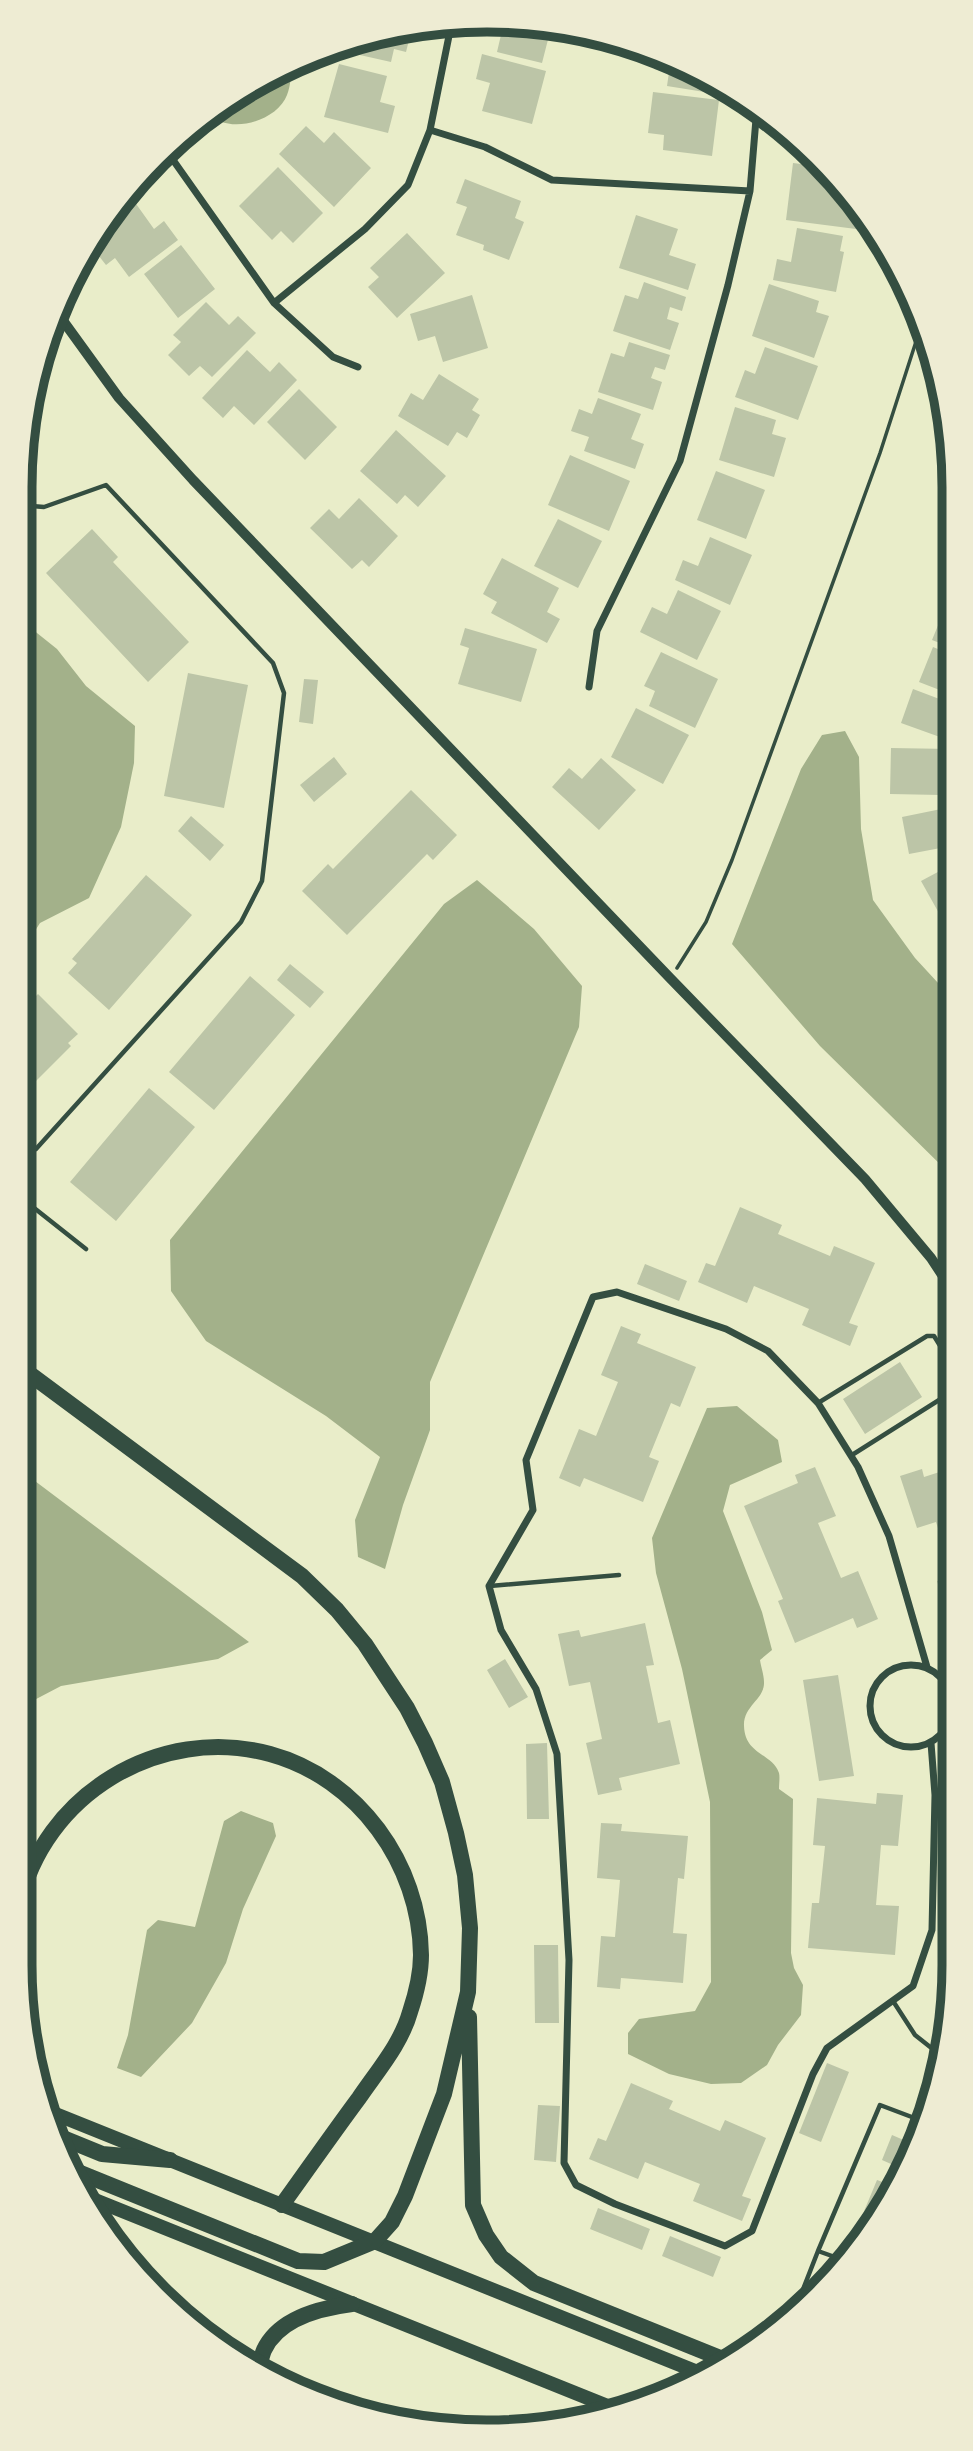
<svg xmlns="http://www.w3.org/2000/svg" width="973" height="2451" font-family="'IBM Plex Sans',sans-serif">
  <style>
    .water { fill: #a3b18a }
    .building { fill: #bcc5a7 }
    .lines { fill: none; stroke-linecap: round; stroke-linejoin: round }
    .path { stroke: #344e41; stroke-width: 3.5 }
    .service { stroke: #344e41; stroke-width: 4.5 }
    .minor { stroke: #344e41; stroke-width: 7 }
    .tertiary { stroke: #344e41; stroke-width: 10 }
    .trunk { stroke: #344e41; stroke-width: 14 }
    .motorway { stroke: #344e41; stroke-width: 16 }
    .rim { fill: none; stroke: #344e41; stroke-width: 9 }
  </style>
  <rect width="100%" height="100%" fill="#e9edc9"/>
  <!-- water -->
  <path class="water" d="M293 63C291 73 291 85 287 95 277 122 226 136 208 112L279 68Z
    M32 629 57 649 86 686 135 726 134 763 121 827 89 898 40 923 19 956V633Z
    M845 731 859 757 861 829 873 900 915 958 951 997 952 1176 820 1046 732 944 801 769 822 735Z
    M477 880 534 929 582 986 579 1027 430 1382V1430L403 1505 385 1569 358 1557 355 1520 380 1457 326 1416 206 1341 171 1291 170 1240 444 904Z
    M737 1406 778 1440 782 1462 730 1485 723 1511 762 1612 772 1650 760 1660C761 1667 764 1675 764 1682 765 1699 743 1706 744 1726 745 1755 772 1753 779 1773 780 1777 779 1784 779 1789L793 1799 791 1953 794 1968 803 1985 801 2015 778 2045 767 2065 741 2083 711 2084 669 2074 628 2054V2033L639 2019 695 2011 711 1982 710 1802 682 1669 656 1573 652 1538 707 1408Z
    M19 1469 249 1642 218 1659 61 1686 19 1708Z
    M241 1811 273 1823 276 1836 243 1909 226 1963 192 2023 141 2077 117 2068 128 2035 147 1930 158 1920 195 1927 224 1821Z"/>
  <!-- building -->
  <path class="building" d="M504 22 552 24 542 63 497 52Z
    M412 28 406 52 394 49 391 62 342 51 344 43 365 35Z
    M482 54 546 71 532 124 482 111 490 83 476 79Z
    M656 54 719 85 717 94 667 86 669 72 654 69Z
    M339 64 387 76 380 102 395 106 388 133 324 117Z
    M653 92 719 100 712 156 663 150 664 135 648 133Z
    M306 126 324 143 334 132 371 168 334 207 279 154Z
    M793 163 825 167 838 179 859 212 856 229 786 220Z
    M278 167 323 213 293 243 281 231 272 240 239 206Z
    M465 179 521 201 515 218 524 222 509 260 483 250 484 245 456 235 467 207 456 203Z
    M128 188 133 195 116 205Z
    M134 201 154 229 164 221 178 240 129 277 115 258 106 265 91 246 103 237 98 231 102 225Z
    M636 215 678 229 669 255 696 264 688 290 619 268Z
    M797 228 843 236 840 251 844 252 836 292 773 280 777 259 791 262Z
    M407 233 445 273 397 318 368 287 379 277 370 268Z
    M181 245 215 289 178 318 144 274Z
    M644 282 686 297 682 311 670 307 667 319 679 323 670 350 613 331 625 295 638 299Z
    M769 284 819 301 816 312 829 316 814 358 752 336Z
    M472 295 488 348 443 362 435 336 418 341 410 314Z
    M206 302 229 325 238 316 256 333 212 377 200 366 189 376 168 355 181 342 173 335Z
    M629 342 670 355 665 370 655 367 651 378 662 382 653 410 598 392 611 353 624 357Z
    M765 347 818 366 798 420 735 397 745 370 755 374Z
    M247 350 270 372 279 362 297 380 254 425 234 406 223 418 202 398Z
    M439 374 479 399 472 410 480 415 467 438 457 432 448 446 398 416 411 393 423 400Z
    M299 389 337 427 305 460 267 422Z
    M598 398 641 414 631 439 644 444 635 469 584 451 589 437 571 431 579 409 592 414Z
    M735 407 776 420 772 434 786 438 774 477 719 460Z
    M396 430 446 476 418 507 405 495 397 504 360 471Z
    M570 455 630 481 609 531 548 505Z
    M23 466 32 474 19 490V486Z
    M716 471 765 490 746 539 697 520Z
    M359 498 398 536 369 567 362 560 352 569 310 528 329 509 339 519Z
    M558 519 602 541 578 588 534 566Z
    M92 529 118 557 113 562 189 642 148 682 46 573Z
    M710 537 752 555 730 605 675 580 683 560 698 566Z
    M502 558 559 588 547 612 560 619 547 643 491 613 497 602 483 594Z
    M950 566V601L938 596Z
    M678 590 721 611 697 660 640 632 652 607 667 614Z
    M946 606 950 607V647L932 640Z
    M465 628 537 649 521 702 458 684 469 648 460 645Z
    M933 647 950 654V694L919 682Z
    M661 652 718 679 695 728 649 706 655 691 644 686Z
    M188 673 248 685 224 808 164 796Z
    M304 679 318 680 313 724 299 722Z
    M913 689 950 703 951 741 901 723Z
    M636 708 689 735 663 784 611 757Z
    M891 748 951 749V772H941V795L890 794Z
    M334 757 347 774 314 802 300 785Z
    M601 758 636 790 599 830 552 787 569 768 582 779Z
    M411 790 457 835 433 860 427 854 347 935 302 891 328 864 333 869Z
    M951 807V846L909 854 902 817Z
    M191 816 224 845 210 861 178 831Z
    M951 865V908L940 915 921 881Z
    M146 875 192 915 109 1010 68 973 77 963 72 959Z
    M290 964 324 992 310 1008 277 980Z
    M250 976 295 1015 214 1110 169 1072Z
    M38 994 78 1034 68 1043 71 1046 19 1098V1013Z
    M149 1088 195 1127 116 1221 70 1182Z
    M740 1207 782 1225 778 1234 830 1256 834 1246 875 1263 849 1323 858 1326 850 1346 802 1325 809 1309 754 1286 747 1303 698 1282 706 1263 715 1266Z
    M645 1264 687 1281 679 1301 637 1284Z
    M621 1326 641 1334 637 1343 696 1367 680 1407 671 1403 649 1457 659 1461 643 1502 584 1478 580 1487 559 1478 579 1429 596 1436 618 1382 601 1375Z
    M900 1362 922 1397 865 1434 843 1399Z
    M815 1467 836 1516 818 1523 841 1578 858 1571 878 1619 857 1628 853 1618 795 1643 778 1601 783 1599 744 1506 798 1483 795 1475Z
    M952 1468 953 1571H952L936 1522 917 1528 900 1476 922 1469 924 1477Z
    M953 1576V1627H952L937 1581Z
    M645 1623 654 1665 646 1666 658 1723 670 1720 680 1764 619 1778 622 1790 598 1795 586 1743 602 1739 590 1682 569 1686 558 1634 579 1630 581 1637Z
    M505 1659 528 1697 509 1708 487 1670Z
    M838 1675 854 1776 819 1781 803 1680Z
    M547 1743 549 1819H527L526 1744Z
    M877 1793 903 1795 898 1846 881 1845 876 1905 899 1906 895 1955 808 1948 812 1903H819L825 1846 813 1845 817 1798 876 1804Z
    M601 1823 622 1824 621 1831 688 1836 684 1879 678 1878 673 1933 687 1934 683 1983 621 1978 620 1989 597 1987 601 1936 615 1937 620 1880 597 1878Z
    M534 1945H558L559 2023H535Z
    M827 2063 849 2072 821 2142 799 2133Z
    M631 2083 673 2101 669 2109 720 2131 725 2120 766 2138 742 2196 751 2199 742 2221 693 2201 700 2184 645 2162 638 2179 589 2159 598 2138 606 2141Z
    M538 2105 560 2106 556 2162 534 2160Z
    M892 2135 913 2144 900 2168 882 2160Z
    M877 2180 891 2185 866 2232 857 2228Z
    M598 2208 650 2229 642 2250 590 2229Z
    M670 2236 721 2257 713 2277 662 2256Z"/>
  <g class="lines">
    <!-- path -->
    <path class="path" d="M677 968 706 922 732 860 880 453 922 323"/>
    <!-- service -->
    <path class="service" d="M19 505 44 507 106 485 273 663 284 693 262 881 241 922 36 1149 19 1154
      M19 1196 86 1249
      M818 1403 927 1336H934L952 1365
      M852 1455 947 1395 952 1389
      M490 1586 619 1575
      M893 2001 915 2035 939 2054
      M846 2261 818 2251 880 2105 925 2122
      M803 2307 802 2292 818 2251"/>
    <!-- minor -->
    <path class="minor" d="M430 130 485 147 552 180 750 191
      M166 150 274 303 333 357 358 367
      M274 303 365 229 408 185 430 130 452 21
      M589 687 597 631 680 461 728 285 750 191 757 107
      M870 1706a41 41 0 1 1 82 0a41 41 0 1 1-82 0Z
      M927 1667 889 1536 858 1467 818 1403 768 1351 726 1329 617 1292 593 1297 526 1460 533 1510 489 1586 501 1630 536 1689 557 1754 569 1960 564 2163 576 2185 615 2204 725 2246 752 2231 813 2074 827 2048 913 1986 932 1930 935 1795 931 1743"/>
    <!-- tertiary -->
    <path class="tertiary" d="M56 311 119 398 193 480 670 978 865 1179 931 1258 952 1290"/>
    <!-- trunk -->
    <path class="trunk" d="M43 2109 705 2375
      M80 2194 615 2409"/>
    <!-- motorway -->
    <path class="motorway" d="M19 1366 302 1576 337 1610 365 1644 407 1708 425 1743 442 1782 456 1833 465 1875 470 1928 468 1992 444 2094 405 2196 392 2222 375 2241 324 2262 298 2261 68 2168
      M19 1906C43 1795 159 1724 270 1754 358 1778 420 1864 421 1955 421 1974 416 1994 410 2012 401 2044 378 2070 359 2098 333 2133 308 2169 282 2205
      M469 2017 473 2205 486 2235 501 2257 534 2283 730 2362
      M43 2107 45 2117
      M53 2134 102 2154 170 2160
      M258 2372C260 2365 261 2357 264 2350 279 2318 320 2308 352 2304"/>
  </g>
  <!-- crop -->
  <path d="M0 0H973V2451H0ZM487 32H487A455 455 0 0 1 942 487V1965A455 455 0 0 1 487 2420H487A455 455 0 0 1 32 1965V487A455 455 0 0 1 487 32Z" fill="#eeecd3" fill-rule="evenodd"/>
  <path class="rim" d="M487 32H487A455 455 0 0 1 942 487V1965A455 455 0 0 1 487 2420H487A455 455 0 0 1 32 1965V487A455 455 0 0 1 487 32Z"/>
</svg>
